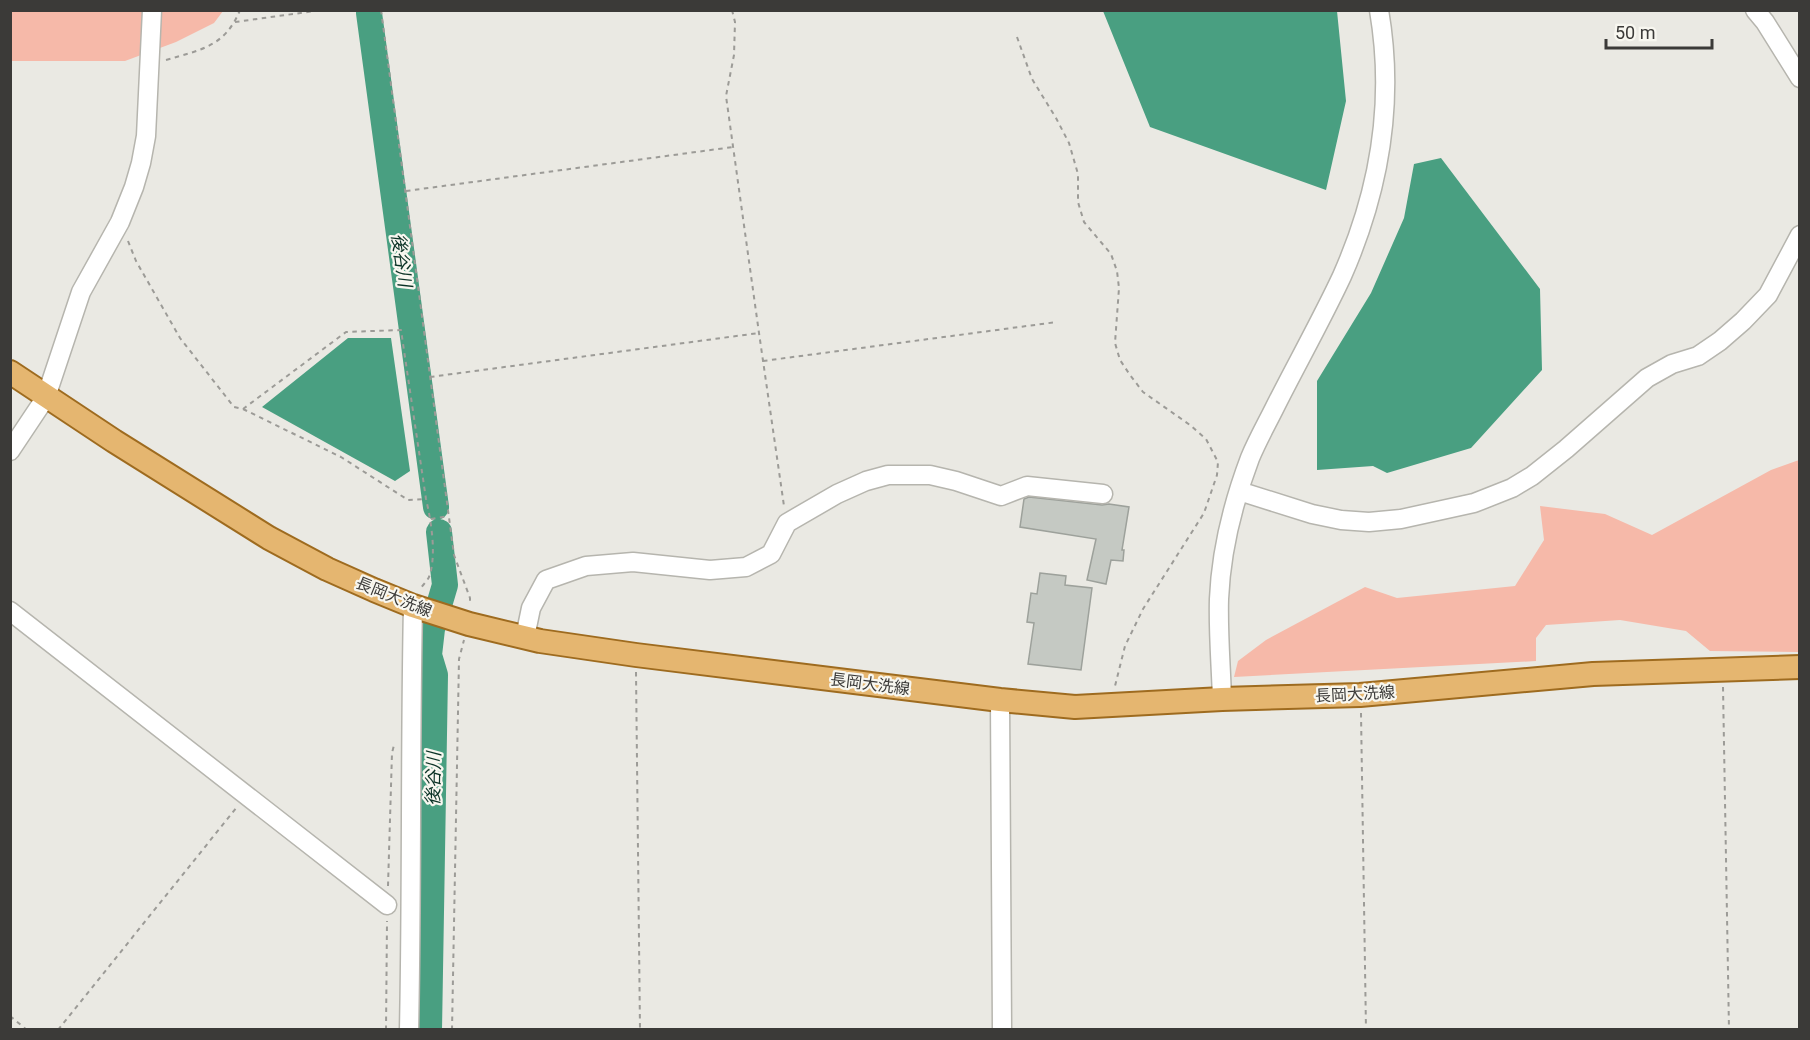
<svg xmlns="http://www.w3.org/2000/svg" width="1810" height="1040" font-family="Roboto,'Noto Sans JP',sans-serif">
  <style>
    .green { fill: #f6b9a9 }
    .water { fill: #499f81 }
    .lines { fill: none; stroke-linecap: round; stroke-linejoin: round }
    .river { stroke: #499f81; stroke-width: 26 }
    .building { fill: #c5c9c3; stroke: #9da19b; stroke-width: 1.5 }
    .minor-casing { stroke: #b6b5ae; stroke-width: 21 }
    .major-casing { stroke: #9e6b1f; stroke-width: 26 }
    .path { stroke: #9c9b97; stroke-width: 2; stroke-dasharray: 4.5 4.5; stroke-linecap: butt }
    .minor { stroke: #fff; stroke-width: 18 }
    .major { stroke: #e5b670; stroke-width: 22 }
    .labels { text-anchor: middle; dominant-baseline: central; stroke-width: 4.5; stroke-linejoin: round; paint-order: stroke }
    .street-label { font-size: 16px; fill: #3b3a38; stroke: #f8f7f0 }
    .water-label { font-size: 18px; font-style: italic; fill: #0b3326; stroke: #f8f7f0 }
  </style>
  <rect width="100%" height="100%" fill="#eae9e3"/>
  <!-- green -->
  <path class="green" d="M10 11H223L214 23 176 42 125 61H11Z
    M1799 460V652L1710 651 1686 631 1620 620 1546 625 1536 638V661L1234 677 1238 661 1266 640 1365 587 1397 598 1515 586 1544 540 1540 506 1605 514 1652 535 1771 470Z"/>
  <!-- water -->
  <path class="water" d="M1103 11H1337L1346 101 1326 190 1150 127Z
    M1441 158 1540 289 1542 370 1471 448 1387 473 1373 466 1317 470V381L1371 293 1404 218 1414 164Z
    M348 338H391L410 471 395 481 262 407Z"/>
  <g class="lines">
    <!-- river -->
    <path class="river" d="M369 13 436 507
      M429 1030 435 675 429 655 432 629 445 585 439 532"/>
  </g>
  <!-- building -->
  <path class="building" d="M1029 497 1102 505 1109 504 1129 507 1122 550H1124L1123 561 1111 560 1106 584 1087 580 1096 539 1020 527 1024 499Z
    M1040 573 1066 576 1065 585 1092 588 1081 670 1028 664 1034 623 1027 622 1031 593 1037 594Z"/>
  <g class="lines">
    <!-- minor casing -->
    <g class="minor-casing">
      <path id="minor" d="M1755 10 1765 22 1800 78
        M10 451 46 397 81 292 120 222 134 187 141 163 146 136 152 10
        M1239 491 1312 514 1341 520 1369 522 1401 519 1474 503 1512 488 1532 476 1566 449 1647 378 1672 364 1698 356 1720 341 1743 321 1768 295 1800 235
        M10 611 387 905
        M525 637 531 608 546 580 586 566 633 562 710 570 746 567 771 554 787 523 837 494 866 481 888 475H930L956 481 1001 496 1027 486 1103 494
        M1222 699C1221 666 1218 632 1219 599 1221 552 1233 503 1250 458 1257 441 1266 425 1274 409 1296 365 1321 321 1342 276 1380 190 1395 103 1379 10
        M1000 700 1002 1030
        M409 1030C412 888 410 747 413 606"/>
    </g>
    <!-- major casing -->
    <g class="major-casing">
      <path id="major" d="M10 372 114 441 269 538 327 569 374 590 413 606 469 624 540 641 636 655 1000 700 1075 707 1222 699 1360 695 1593 674 1800 667"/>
    </g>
    <!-- path -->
    <path class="path" d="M381 10 454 555 470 598V605
      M732 10 735 22 734 55 726 96 759 333 784 506
      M235 22 322 10
      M1017 37 1032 79 1056 118 1069 143 1078 174V202L1084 222 1111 254 1117 271 1119 288 1115 343 1120 360 1130 375 1143 392 1190 425 1206 439 1218 462 1217 475 1204 513 1143 609 1125 646 1115 686
      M166 60C200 50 225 47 240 10
      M406 191 733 147
      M128 241 136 261 180 338 234 407 243 409 346 332 401 330 426 499C431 520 437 556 429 577 427 581 423 585 420 589
      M763 361 1057 322
      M430 377 759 333
      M243 409 341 457 408 500 426 499
      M431 519 448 516
      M636 672 640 1030
      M1723 687 1729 1030
      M1361 713 1366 1030
      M388 886 392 753 394 745
      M10 1016 27 1030
      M58 1030 237 807
      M386 1030 387 921
      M452 1030 459 659 464 640"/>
    <!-- minor -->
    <use href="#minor" class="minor"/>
    <!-- major -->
    <use href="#major" class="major"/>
  </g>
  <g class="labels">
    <!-- street labels -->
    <g class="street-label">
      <text transform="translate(394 597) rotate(22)">長岡大洗線</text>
      <text transform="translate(870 684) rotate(7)">長岡大洗線</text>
      <text transform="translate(1355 694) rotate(-3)">長岡大洗線</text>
    </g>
    <!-- water labels -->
    <g class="water-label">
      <text transform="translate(402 260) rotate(82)">後谷川</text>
      <text transform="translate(433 779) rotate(-89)">後谷川</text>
    </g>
  </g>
  <!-- border -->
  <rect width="1810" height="1040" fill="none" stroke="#3b3a38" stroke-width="24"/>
  <!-- scale -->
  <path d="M1606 39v9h106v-9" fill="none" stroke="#3b3a38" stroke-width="3"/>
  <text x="1615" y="39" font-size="18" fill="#3b3a38" stroke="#f8f7f0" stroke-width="4.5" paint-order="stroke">50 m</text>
</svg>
